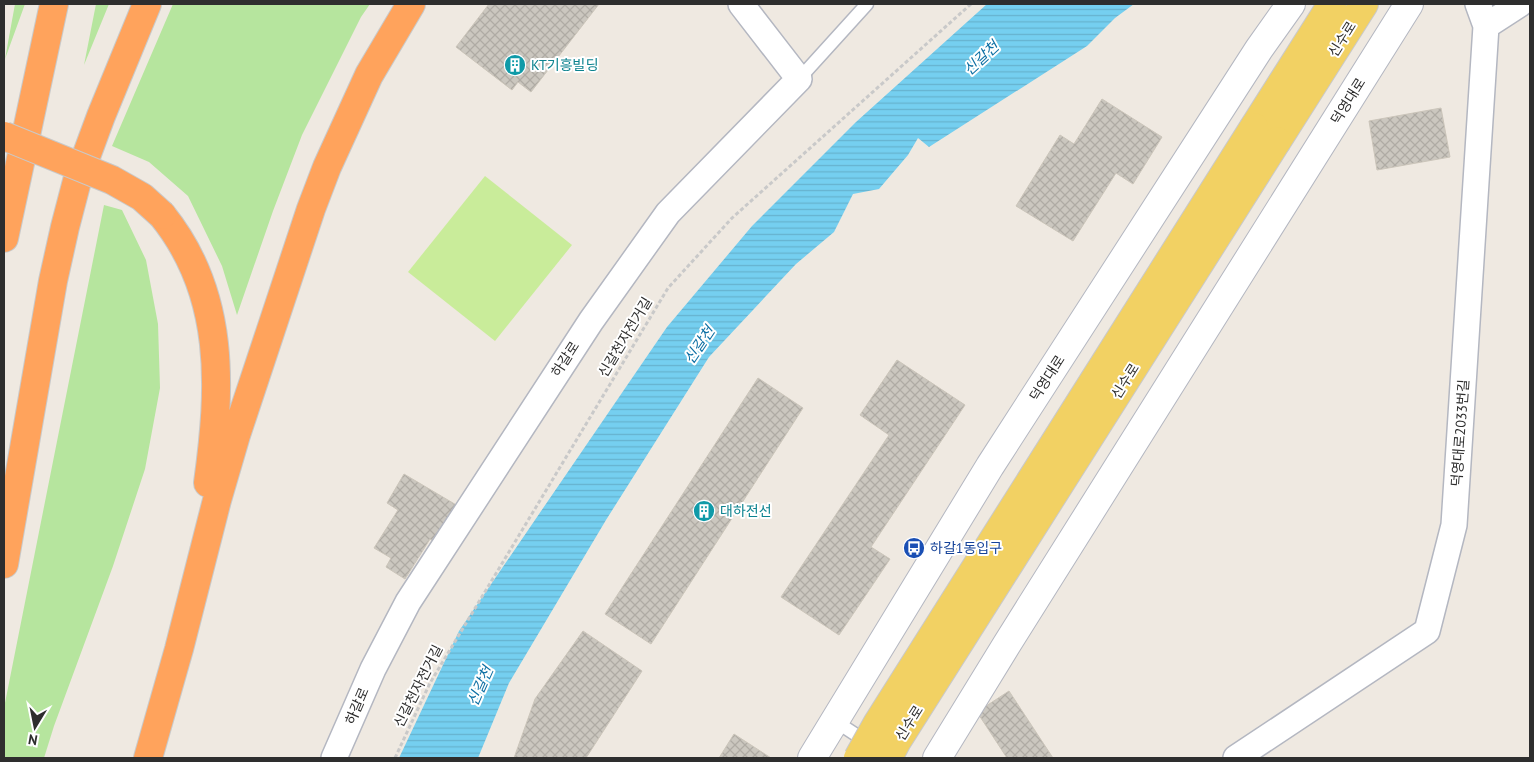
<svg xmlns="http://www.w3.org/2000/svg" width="1534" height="762" font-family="'PT Sans','Noto Sans KR',sans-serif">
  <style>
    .grass { fill: #b6e59e }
    .pitch { fill: #c9ec9a }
    .water { fill: url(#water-rules) }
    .building { fill: url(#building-cross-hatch); stroke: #cbc5ba }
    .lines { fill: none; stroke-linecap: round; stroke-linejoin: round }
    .lane-casing { stroke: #b4b7c1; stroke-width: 15 }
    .street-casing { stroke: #b4b7c1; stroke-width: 28 }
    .secondary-casing { stroke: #b4b7c1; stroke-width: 30 }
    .primary-casing { stroke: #c9c9c9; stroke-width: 30 }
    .highway-casing { stroke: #c9c9c9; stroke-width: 30 }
    .path { stroke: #c9c9c9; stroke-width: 3; stroke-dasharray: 4 2.5; stroke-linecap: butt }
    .lane { stroke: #fff; stroke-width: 12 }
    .street { stroke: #fff; stroke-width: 25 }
    .secondary { stroke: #fff; stroke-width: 28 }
    .primary { stroke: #f2d163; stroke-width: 28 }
    .highway { stroke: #ffa35c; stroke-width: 28 }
    .primary-bridge-casing { stroke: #c9c9c9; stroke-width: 30; stroke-linecap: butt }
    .highway-bridge-casing { stroke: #c9c9c9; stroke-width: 30; stroke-linecap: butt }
    .primary-bridge { stroke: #f2d163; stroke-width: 28 }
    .highway-bridge { stroke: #ffa35c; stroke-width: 28 }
    .labels { text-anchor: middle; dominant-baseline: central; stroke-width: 4; stroke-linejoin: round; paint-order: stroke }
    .street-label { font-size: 14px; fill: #2e2e2e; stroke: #fff }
    .culture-label { font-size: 14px; fill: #0d838f; stroke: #fff; text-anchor: start }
    .transit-label { font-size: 14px; fill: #164399; stroke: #fff; text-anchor: start }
    .water-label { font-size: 15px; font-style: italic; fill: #0d6fa3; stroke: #fff }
  </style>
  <defs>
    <pattern id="water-rules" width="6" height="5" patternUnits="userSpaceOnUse" patternTransform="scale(1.25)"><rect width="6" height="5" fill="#75cff0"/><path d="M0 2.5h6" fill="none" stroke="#66b2ce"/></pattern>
    <pattern id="building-cross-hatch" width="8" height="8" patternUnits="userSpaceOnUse" patternTransform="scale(1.25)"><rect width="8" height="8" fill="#cbc7bf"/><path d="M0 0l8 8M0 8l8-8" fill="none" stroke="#afaba4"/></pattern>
  </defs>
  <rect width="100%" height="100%" fill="#efe9e1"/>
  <!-- grass -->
  <path class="grass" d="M15 4H25L5 59Z
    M96 4H109L84 65Z
    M173 4H370L361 17 302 135 273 211 237 315 222 266 188 196 149 162 112 146Z
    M104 205 122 210 146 260 158 324 160 388 145 469 113 566 54 726 44 758H4V708Z"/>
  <!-- pitch -->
  <path class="pitch" d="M485 176 572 245 495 341 408 272Z"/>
  <!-- water -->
  <path class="water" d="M987 4H1134L1115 18 1087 46 929 147 918 138 908 155 879 189 853 194 834 232 796 264 709 357 606 520 509 683 478 758H399L459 631 667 327 752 226 856 122Z"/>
  <!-- building -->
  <path class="building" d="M489 4H599L531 92 518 82 512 90 456 47Z
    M1102 99 1162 137 1133 184 1116 173 1073 241 1016 206 1060 135 1074 144Z
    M1441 108 1450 157 1377 170 1369 121Z
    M897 360 965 405 871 547 890 559 839 635 781 597 889 435 860 415Z
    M758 378 803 408 651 644 605 614Z
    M404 474 458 506 436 543 430 539 405 579 386 567 391 558 374 548 398 510 387 503Z
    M583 631 642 671 586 758H514L535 699Z
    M1009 691 1053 758H1007L977 712Z
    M734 734 771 758H719Z"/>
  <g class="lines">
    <!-- lane casing -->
    <g class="lane-casing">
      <path id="lane" d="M799 79 867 4
        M835 721 870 744"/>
    </g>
    <!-- street casing -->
    <g class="street-casing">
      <path id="street" d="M1486 26 1520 4
        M334 758 373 669 408 602 591 321 668 213 799 79 741 4
        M1236 758 1427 631 1454 525 1486 26 1478 4"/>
    </g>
    <!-- secondary casing -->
    <g class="secondary-casing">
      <path id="secondary" d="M812 758 990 466 1259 49 1291 4
        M937 758 1007 644 1409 4"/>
    </g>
    <!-- primary casing -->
    <g class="primary-casing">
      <path id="primary" d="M1254 127 1332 4
        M1277 141 1364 4"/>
    </g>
    <!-- highway casing -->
    <g class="highway-casing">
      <path id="highway" d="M162 215C226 294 221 388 208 483
        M4 238 54 4
        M4 564 53 281 65 227 77 181 101 116 147 4
        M148 758 179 649 217 500 236 435 311 209 327 167 369 75 411 4"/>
    </g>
    <!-- path -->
    <path class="path" d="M395 758 430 683 668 288 732 218 971 4"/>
    <!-- lane -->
    <use href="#lane" class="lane"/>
    <!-- street -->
    <use href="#street" class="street"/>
    <!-- secondary -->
    <use href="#secondary" class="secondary"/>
    <!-- primary -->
    <use href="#primary" class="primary"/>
    <!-- highway -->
    <use href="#highway" class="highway"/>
    <!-- primary-bridge casing -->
    <g class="primary-bridge-casing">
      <path id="primary-bridge" d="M858 758 877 724 1254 127
        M888 758 897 741 1277 141"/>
    </g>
    <!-- highway-bridge casing -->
    <g class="highway-bridge-casing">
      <path id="highway-bridge" d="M4 136 112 180 142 197 162 215"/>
    </g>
    <!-- primary-bridge -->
    <use href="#primary-bridge" class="primary-bridge"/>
    <!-- highway-bridge -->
    <use href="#highway-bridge" class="highway-bridge"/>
  </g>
  <!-- icons -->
  <defs>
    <g id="building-disc" transform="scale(1.125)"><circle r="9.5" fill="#0f9aa8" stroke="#fff"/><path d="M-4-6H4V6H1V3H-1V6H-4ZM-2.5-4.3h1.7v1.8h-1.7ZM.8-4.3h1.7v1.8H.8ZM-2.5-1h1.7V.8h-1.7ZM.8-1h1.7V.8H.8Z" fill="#fff"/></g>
    <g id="bus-disc" transform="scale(1.125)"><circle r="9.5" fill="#1a4fb4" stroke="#fff"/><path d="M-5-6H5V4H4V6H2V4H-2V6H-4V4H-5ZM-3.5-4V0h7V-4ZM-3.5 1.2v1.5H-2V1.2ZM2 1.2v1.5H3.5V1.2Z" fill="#fff"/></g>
  </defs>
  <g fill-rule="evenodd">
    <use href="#building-disc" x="515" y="65"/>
    <use href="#building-disc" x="704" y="511"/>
    <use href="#bus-disc" x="914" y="548"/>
  </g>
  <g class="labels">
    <!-- street labels -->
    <g class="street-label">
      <text transform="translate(1342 39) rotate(-58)">신수로</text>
      <text transform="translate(1348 101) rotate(-58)">덕영대로</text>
      <text transform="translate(625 337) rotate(-59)">신갈천자전거길</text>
      <text transform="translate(565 359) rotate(-57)">하갈로</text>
      <text transform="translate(1047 378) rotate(-57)">덕영대로</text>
      <text transform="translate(1125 381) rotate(-58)">신수로</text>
      <text transform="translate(1460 433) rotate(-86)">덕영대로2033번길</text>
      <text transform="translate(418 686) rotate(-63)">신갈천자전거길</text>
      <text transform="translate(357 706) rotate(-67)">하갈로</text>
      <text transform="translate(909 723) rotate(-58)">신수로</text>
    </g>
    <!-- culture labels -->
    <g class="culture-label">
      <text x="531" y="65">KT기흥빌딩</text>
      <text x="720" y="511">대하전선</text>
    </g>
    <!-- transit labels -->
    <g class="transit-label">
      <text x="930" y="548">하갈1동입구</text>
    </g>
    <!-- water labels -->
    <g class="water-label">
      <text transform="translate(981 58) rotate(-43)">신갈천</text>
      <text transform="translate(699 345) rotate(-56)">신갈천</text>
      <text transform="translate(480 686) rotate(-66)">신갈천</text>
    </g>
  </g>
  <!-- border -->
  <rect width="1534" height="762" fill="none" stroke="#2e2e2e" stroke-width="10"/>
  <!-- north arrow -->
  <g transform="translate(35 727) rotate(190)" stroke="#ffffff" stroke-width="4" paint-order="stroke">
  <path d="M0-4L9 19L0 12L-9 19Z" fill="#2e2e2e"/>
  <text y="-8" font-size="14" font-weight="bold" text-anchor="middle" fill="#2e2e2e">N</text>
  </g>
</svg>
